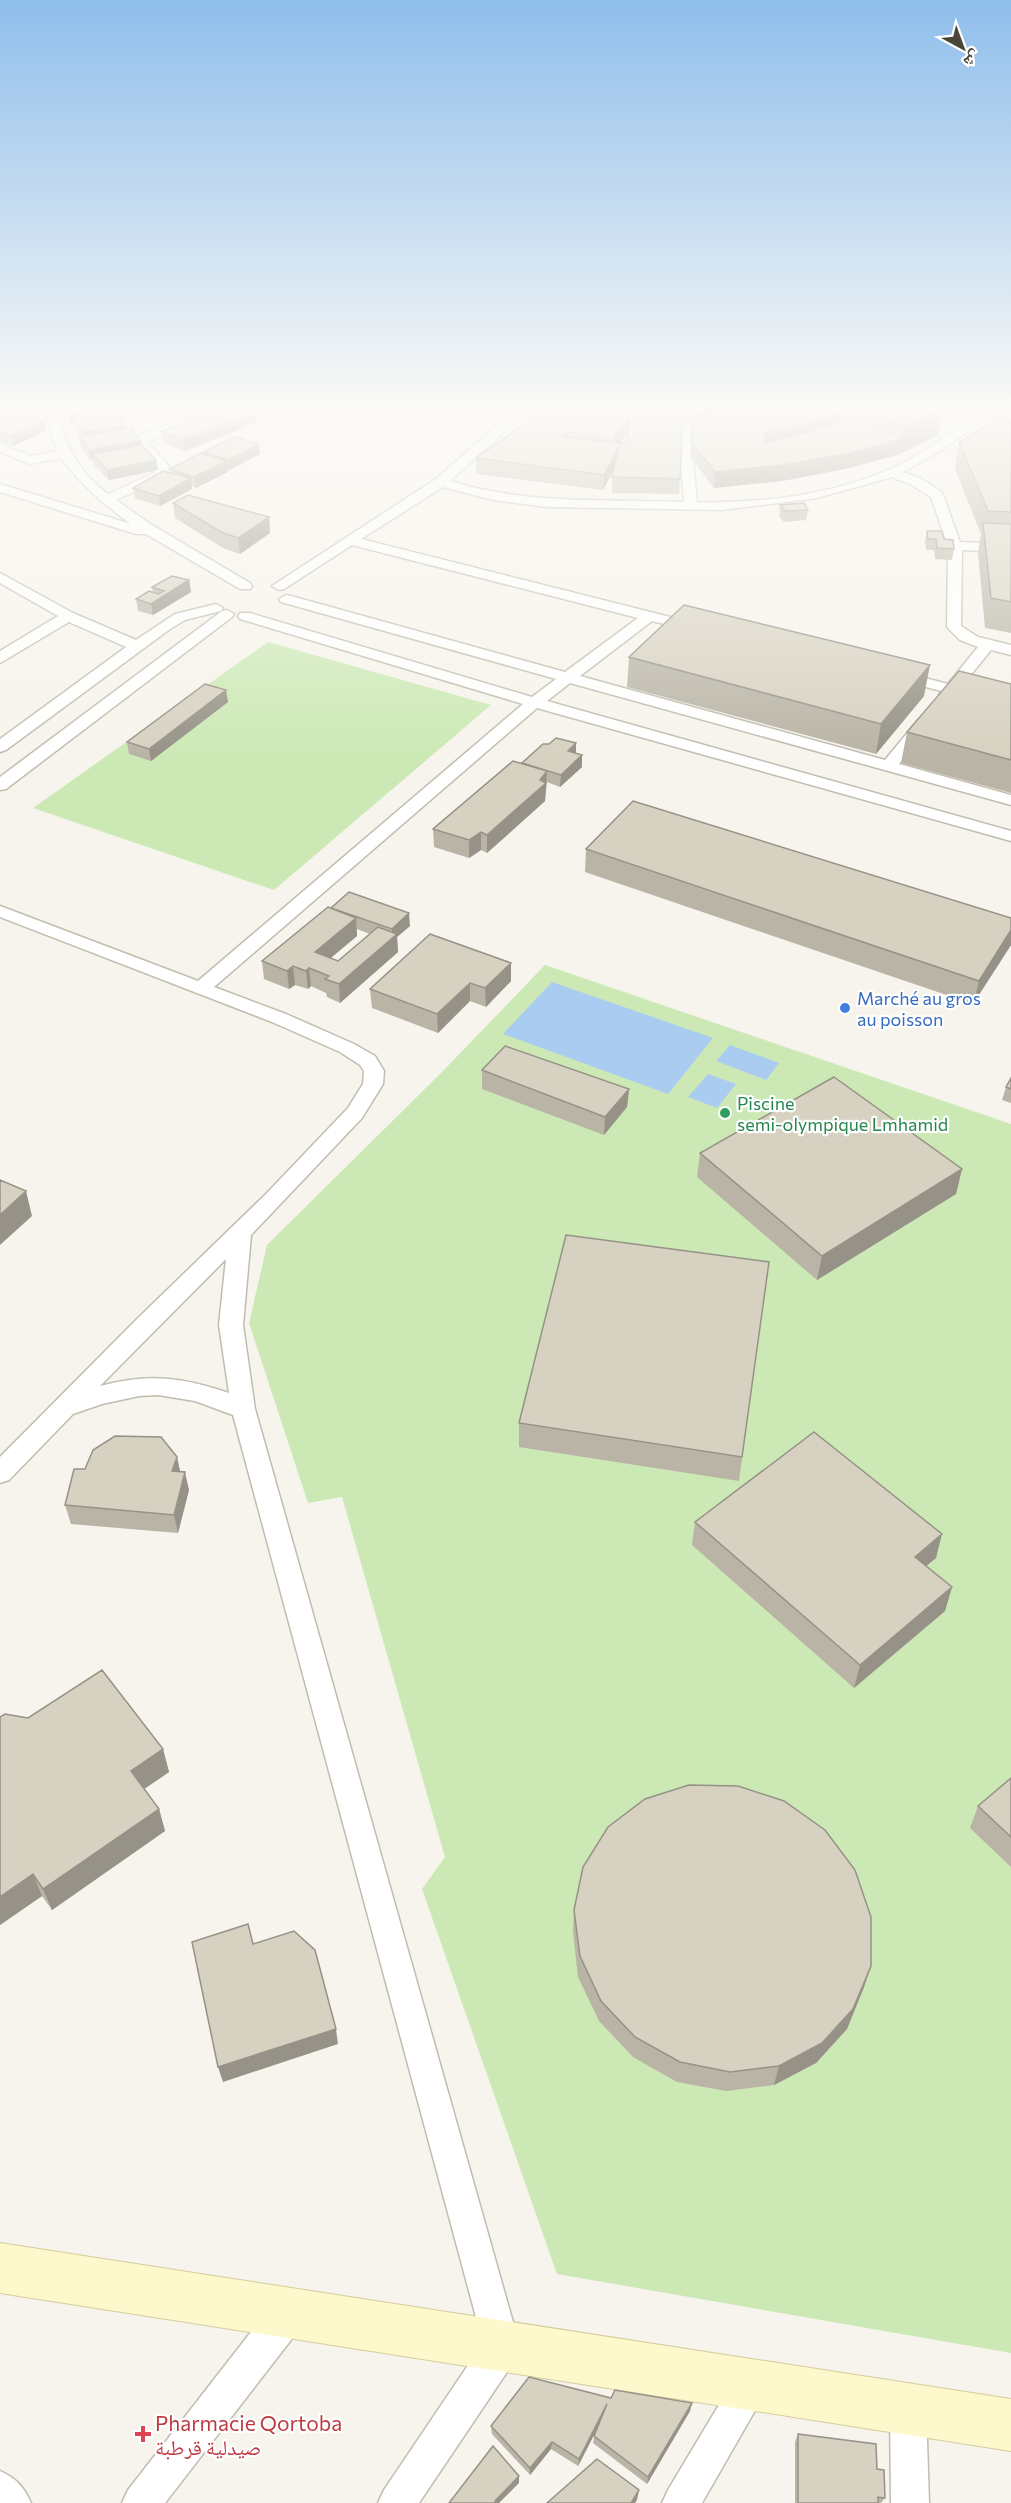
<svg xmlns="http://www.w3.org/2000/svg" width="1011" height="2503" font-family="Commissioner,'Noto Naskh Arabic',sans-serif">
  <style>
    .green { fill: #cce9b5 }
    .water { fill: #aaccf1 }
    .lines { fill: none; stroke-linecap: round; stroke-linejoin: round }
    .street-casing { stroke: #c1bdae; stroke-width: 3 }
    .secondary-casing { stroke: #d5cc9c; stroke-width: 2 }
    .street { fill: #fff; fill-rule: evenodd }
    .secondary { fill: #fef8cd; fill-rule: evenodd }
    .wall { fill: #b9b4a6; fill-rule: evenodd }
    .shaded-wall { fill: #969287 }
    .building { fill: #d7d1c1; stroke: #969287; stroke-width: 1.5 }
    .shop-dot { fill: #3f7fe0; stroke: #fff; stroke-width: 2 }
    .leisure-dot { fill: #2e9e5b; stroke: #fff; stroke-width: 2 }
    .health-dot { fill: #e0444e; stroke: #fff; stroke-width: 2 }
    .labels { text-anchor: middle; dominant-baseline: central; stroke-width: 4.5; stroke-linejoin: round; paint-order: stroke }
    .shop-label { font-size: 18px; fill: #366cbe; stroke: #fff; text-anchor: start }
    .leisure-label { font-size: 18px; fill: #27864d; stroke: #fff; text-anchor: start }
    .near-health-label { font-size: 21px; fill: #be3a42; stroke: #fff; text-anchor: start }
  </style>
  <rect width="100%" height="100%" fill="#f6f4ec"/>
  <!-- green -->
  <path class="green" d="M268 642 491 705 274 890 33 808Z
    M545 965 1011 1124V2353L557 2274 422 1889 445 1857 342 1497 308 1503 249 1323 267 1245 444 1070Z"/>
  <!-- water -->
  <path class="water" d="M552 982 713 1038 668 1094 503 1034Z
    M730 1045 779 1063 766 1080 716 1061Z
    M708 1074 736 1084 717 1108 688 1097Z"/>
  <g class="lines">
    <!-- street casing -->
    <g class="street-casing">
      <path id="street" d="M45 405H57C62 443 78 471 108 494L154 473 156 467 134 443 139 435 173 423 139 405H156L188 420V426L147 442 169 466 164 478 116 500 152 525 250 583 252 586 250 589H240L146 534H136L0 492V484L131 524C104 505 81 484 61 458L30 464 0 452V444L31 456 57 451 50 430Z
        M520 405H534L450 481C527 505 605 499 684 502L678 430 653 431 647 427 653 423 722 417 728 421 726 424 690 429 697 502C762 504 836 494 895 467 924 453 950 433 975 414L957 405H975L985 409 1011 408V416L987 417 943 449 903 472 920 478 942 492 960 542 1011 544V552L962 550 961 626 978 637 1011 645V655L991 650 961 687 1011 699V709L955 695 953 698H941L939 695 942 691 893 679 890 676 898 671 948 684 978 647 960 640 947 627 948 546 931 497 910 484 892 477 817 498 722 510 547 507 493 500 443 487 361 539 702 625 704 628 697 632 652 621 580 676 885 760 918 720H930L932 723 930 726 899 764 1011 795V805L570 683 547 701 1011 831V841L537 708 214 987 286 1014 354 1044 375 1056 384 1071 383 1084 362 1118 251 1235 243 1325 255 1409 520 2347 515 2360 419 2503H378L384 2490 483 2343 233 1415 195 1401 158 1395 139 1396 102 1404 73 1414 9 1480 0 1483V1457L136 1320 266 1194 348 1108 363 1084 364 1071 360 1065 340 1052 272 1022 0 917V906L198 981 523 704 240 619 238 616 240 613H250L532 697 556 679 281 602 279 599 286 595 291 596 565 672 638 618 352 545 284 589 279 590 272 586 436 479ZM226 1259 219 1325 229 1393C182 1377 149 1373 100 1386Z
        M0 573 73 613 136 640 175 614 216 604 223 608 221 611 185 620 170 629 6 750 0 752V739L126 647 69 622 0 663V651L58 616 0 583Z
        M227 610 234 614 232 617 6 789 0 790V777L222 611Z
        M288 2296 301 2301 306 2314 301 2327 165 2503H122L128 2490 275 2301Z
        M751 2368 764 2373 769 2386 702 2503H662L668 2490 738 2373Z
        M908 2390 921 2395 926 2408 929 2503H891L890 2408 895 2395Z
        M0 2471C16 2478 24 2487 31 2503H0Z"/>
    </g>
    <!-- secondary casing -->
    <g class="secondary-casing">
      <path id="secondary" d="M0 2243 1011 2399V2451L0 2293Z"/>
    </g>
    <!-- street -->
    <use href="#street" class="street"/>
    <!-- secondary -->
    <use href="#secondary" class="secondary"/>
  </g>
  <!-- wall -->
  <path class="wall" d="M62 405H113L126 429 141 441 142 445 156 460 158 470 109 480 94 465 93 460H90L81 447 79 436H81L74 427 73 423 70 424 66 407 63 408Z
    M156 405H236L256 423 184 451 163 442 161 431 194 419 174 413Z
    M547 405H925L943 409 938 435 900 454 849 468 782 481 714 488 690 457 694 421 682 422 679 494 612 493V477L614 470 603 490 476 474V458L525 424ZM628 431 626 444 621 443Z
    M0 408 8 410V412L46 431 13 446 0 442Z
    M1011 420V633L985 628 978 552 981 534 955 469 959 442Z
    M259 444 260 454 229 470H228V472L196 488 192 486V489L160 506 135 498 133 488 171 473 170 469 204 454V452Z
    M173 503 269 517 270 533 240 554 223 548 175 518Z
    M780 505 808 510 806 520 784 522 779 516Z
    M927 531 944 539 954 549 952 560 935 559 934 550H926L925 541Z
    M189 580 191 592 153 615 138 611 136 599 153 593 152 587Z
    M629 657 924 696 876 754 627 687Z
    M1011 684V793L901 763 907 732Z
    M228 702 151 761 129 754 127 742Z
    M576 753 582 767 560 787 547 782 545 801 487 853 481 850 469 858 434 847 433 829 522 764Z
    M586 849 1011 918V945L973 1004 585 872Z
    M328 907 410 926 397 937 398 952 340 1003 327 997 326 993 311 986 308 989 295 985 289 989 264 979 262 961ZM357 929 370 934 338 961 331 958 357 936Z
    M430 934 511 981 486 1007 470 1001 438 1033 372 1008 370 989Z
    M482 1070 629 1089 627 1107 604 1135 482 1089Z
    M1011 1078V1103L1002 1100 1006 1087Z
    M700 1153 962 1169 956 1194 817 1280 697 1177Z
    M769 1262 739 1481 519 1447V1423Z
    M177 1457 180 1472 189 1490 178 1533 71 1524 65 1505 85 1469Z
    M695 1522 936 1558 926 1566 952 1587 945 1611 854 1688 692 1545Z
    M0 1717 163 1749 169 1772 144 1789 159 1809 165 1831 52 1910 42 1896 0 1925Z
    M1011 1778V1867L970 1828 978 1806Z
    M574 1910 871 1966 864 1987 847 2029 816 2063 774 2085 726 2091 677 2082 633 2057 599 2021 578 1977 573 1931Z
    M611 2398 690 2411 647 2484 593 2443 595 2433 578 2466 551 2449 530 2475 492 2434 491 2426Z
    M798 2434 877 2469 885 2498 881 2503H795V2442Z"/>
  <!-- shaded-wall -->
  <path class="shaded-wall" d="M223 405H235L205 423 204 413Z
    M653 405H656L647 413 646 420 643 422 644 412Z
    M740 405H764L739 415Z
    M729 406 728 416 692 421 693 411Z
    M943 409 938 435 900 454 849 468 782 481 714 488 715 472 902 439 904 427Z
    M102 410 72 416 73 423 70 424 69 413Z
    M840 411 838 426 763 448 764 433 816 419Z
    M255 413 256 423 184 451 183 440Z
    M630 414 629 429 613 455V440Z
    M44 421 46 431 13 446 11 436Z
    M126 425 127 435 85 442 83 432Z
    M570 432V447L562 437Z
    M141 441 143 452 93 454V460H90L89 450Z
    M259 444 260 454 229 470 228 460Z
    M619 446 618 461 603 490 604 475Z
    M156 460 158 470 109 480 107 470Z
    M227 461 228 472 196 488 194 477Z
    M191 478 192 489 160 506 159 496Z
    M269 517 270 533 240 554 238 538Z
    M189 580 191 592 153 615 151 604Z
    M930 665 924 696 876 754 881 724Z
    M226 690 228 702 151 761 149 749Z
    M576 743V755L568 751Z
    M582 755V767L560 787 561 775Z
    M547 771 545 801 487 853V835L540 780Z
    M481 832V850L469 858V840Z
    M409 913 410 926 397 937 398 952 340 1003 339 984 392 938V929Z
    M356 918 357 936 316 970 315 952Z
    M1011 930V945L973 1004 979 981Z
    M511 963V981L486 1007 485 988Z
    M293 966 295 985 289 989 287 971Z
    M309 968 311 986 308 989 306 971Z
    M470 983V1001L438 1033 437 1014Z
    M629 1089 627 1107 604 1135 605 1117Z
    M962 1169 956 1194 817 1280 822 1256Z
    M26 1191 32 1216 0 1245V1215Z
    M177 1457 181 1476 172 1471Z
    M185 1472 189 1490 178 1533 174 1515Z
    M942 1534 936 1558 908 1581 915 1557Z
    M952 1587 945 1611 854 1688 860 1665Z
    M163 1749 169 1772 137 1794 131 1771Z
    M159 1809 165 1831 52 1910 43 1889Z
    M33 1874 42 1896 0 1925V1897Z
    M871 1966 864 1987 847 2029 816 2063 774 2085 779 2066Z
    M336 2029 338 2044 223 2082 218 2067Z
    M692 2403 690 2411 647 2484 648 2477Z
    M607 2404 606 2412 578 2466 579 2459Z
    M552 2442 551 2449 530 2475V2468Z
    M519 2476V2483L499 2503H495V2501Z
    M639 2490 637 2500 635 2503H631Z"/>
  <!-- building -->
  <path class="building" d="M66 405H113L114 409 126 425 83 432 72 416 102 410 69 413Z
    M181 405H223L204 413Z
    M231 405H236L255 413 183 440 161 431Z
    M547 405H571L630 414 613 440 570 432 562 437 626 444 631 414 683 416 680 479 612 477 619 446 604 475 476 458 525 424Z
    M575 405H653L644 412 600 410Z
    M654 405H727L729 406 693 411 647 413Z
    M760 405H841L840 411 816 419 820 422 764 433V443L861 418 902 439 851 453 784 465 715 472 691 442 694 417 741 411Z
    M858 405H925L943 409 904 427Z
    M0 408 8 410 0 415Z
    M10 411 44 421 11 436 0 432V415Z
    M1002 418 1011 420V512L988 511 959 442Z
    M131 428 141 441 89 450 79 436Z
    M234 437 259 444 228 460 204 452Z
    M141 445 156 460 107 470 93 454Z
    M201 453 227 461 194 477 170 469Z
    M163 471 191 478 159 496 133 488Z
    M188 495 269 517 238 538 221 532 173 503Z
    M804 503 808 510 785 511 780 505Z
    M983 523 1011 524V602L991 598Z
    M927 531H942L944 539 953 540 954 549 937 548 936 539H928Z
    M172 576 189 580 151 604 136 599 149 591 158 594 164 591 152 587Z
    M684 605 930 665 881 724 629 657Z
    M959 671 1011 684V760L907 732Z
    M205 684 226 690 149 749 127 742Z
    M556 738 576 743 568 751 582 755 561 775 522 763 543 744H549Z
    M513 761 547 771 540 780 546 783 487 835 481 832 469 840 433 829Z
    M633 801 1011 918V930L979 981 586 849Z
    M349 892 409 913 392 929 331 908Z
    M328 907 356 918 315 952 338 961 378 927 397 934 339 984 325 979 329 976 309 968 306 971 293 966 287 971 262 961Z
    M430 934 511 963 485 988 470 983 437 1014 370 989Z
    M505 1046 629 1089 605 1117 482 1070Z
    M834 1077 962 1169 822 1256 700 1153Z
    M1011 1078V1089L1006 1087Z
    M0 1180 26 1191 0 1215Z
    M566 1235 769 1262 742 1457 519 1423Z
    M814 1432 942 1534 915 1557 952 1587 860 1665 695 1522Z
    M115 1436 161 1437 177 1457 172 1471 185 1472 174 1515 65 1505 74 1469H85L93 1450Z
    M102 1670 163 1749 131 1771 159 1809 43 1889 33 1874 0 1897V1717L5 1714 28 1718Z
    M1011 1778V1837L978 1806Z
    M689 1785 738 1786 784 1801 825 1830 855 1870 871 1917V1966L853 2009 822 2043 779 2066 730 2072 680 2062 635 2037 601 2001 580 1956 574 1910 583 1867 608 1827 645 1799Z
    M248 1924 253 1944 294 1931 315 1950 336 2029 218 2067 192 1942Z
    M529 2377 611 2398 615 2390 692 2403 648 2477 594 2436 607 2404 579 2459 552 2442 530 2468 491 2426Z
    M798 2434 876 2444 877 2469 884 2470 885 2498 878 2497V2503H798Z
    M493 2446 519 2476 495 2501 497 2503H449Z
    M597 2459 639 2490 631 2503H547Z"/>
  <!-- sky -->
  <linearGradient id="sky" x2="0" y2="1"><stop stop-color="#8fbeec"/><stop offset="0.54" stop-color="#fbfaf6"/><stop offset="1" stop-color="#fbfaf6" stop-opacity="0"/></linearGradient>
  <rect width="1011" height="756" fill="url(#sky)"/>
  <!-- markers -->
  <circle class="shop-dot" cx="845" cy="1008" r="6"/>
  <circle class="leisure-dot" cx="725" cy="1113" r="6"/>
  <path class="health-dot" d="M140 2425h6v6h6v6h-6v6h-6v-6h-6v-6h6z"/>
  <g class="labels">
    <!-- shop labels -->
    <g class="shop-label">
      <text x="857" y="998">Marché au gros<tspan x="857" dy="21">au poisson</tspan></text>
    </g>
    <!-- leisure labels -->
    <g class="leisure-label">
      <text x="737" y="1103">Piscine<tspan x="737" dy="21">semi-olympique Lmhamid</tspan></text>
    </g>
    <!-- near-health labels -->
    <g class="near-health-label">
      <text x="155" y="2422">Pharmacie Qortoba<tspan x="155" dy="24">صيدلية قرطبة</tspan></text>
    </g>
  </g>
  <!-- north arrow -->
  <g transform="translate(963 48) rotate(139)" stroke="#ffffff" stroke-width="4.5" paint-order="stroke">
  <path d="M0-4.5L10 22L0 15L-10 22Z" fill="#4a4539"/>
  <text y="-9" font-size="16" font-weight="bold" text-anchor="middle" fill="#4a4539">ش</text>
  </g>
</svg>
